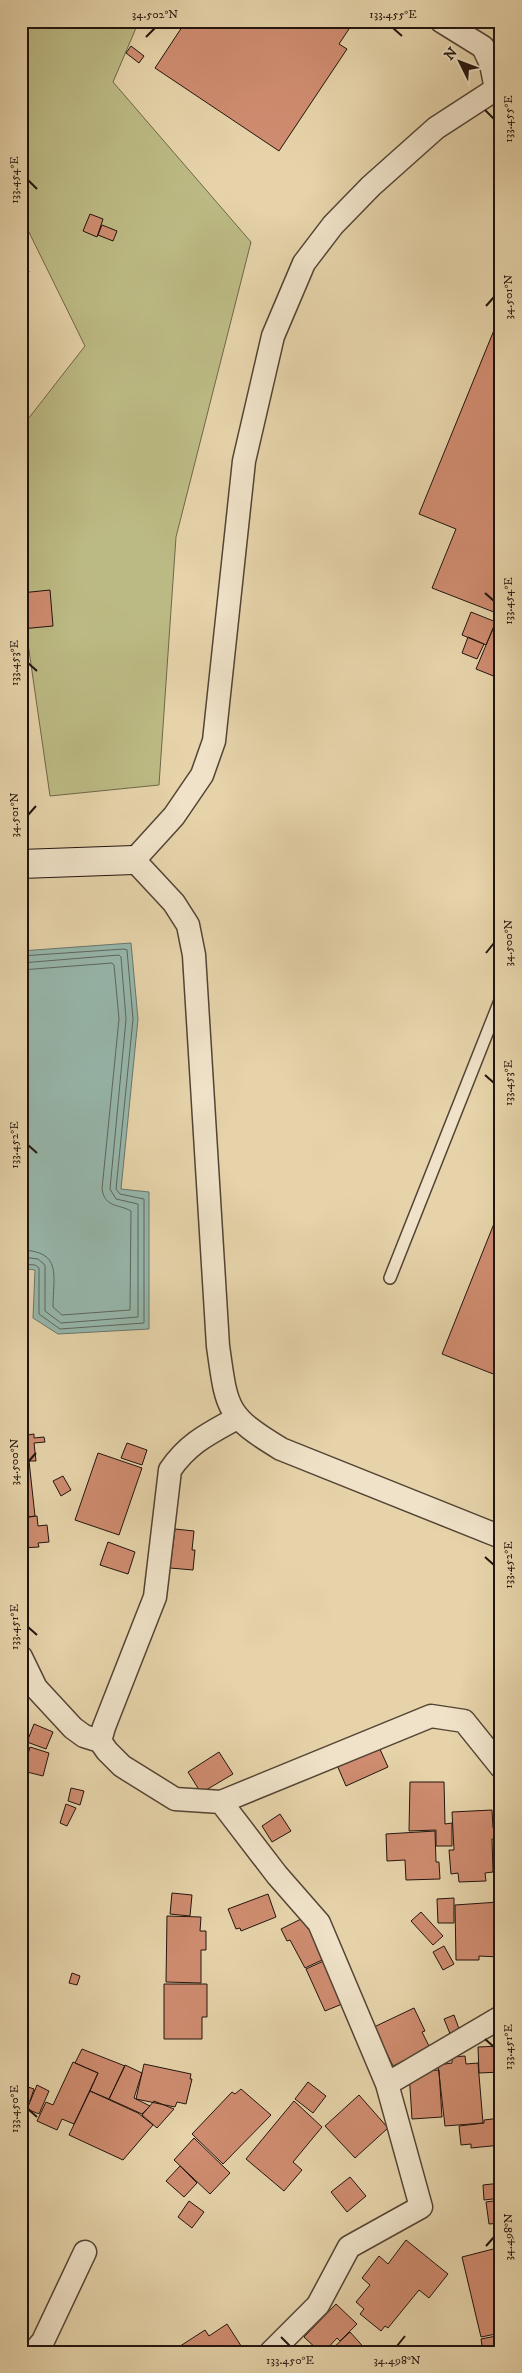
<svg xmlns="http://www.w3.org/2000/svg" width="522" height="2373" font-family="'IM FELL DW Pica',serif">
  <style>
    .green { fill: #bcba84; stroke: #6f6748 }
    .water { fill: #96b7ac; stroke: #68766c }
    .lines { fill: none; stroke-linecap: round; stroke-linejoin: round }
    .shore { stroke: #5c665c; stroke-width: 1 }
    .building { fill: #cf8c70; stroke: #22140d }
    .lane-casing { stroke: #534434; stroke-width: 14 }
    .street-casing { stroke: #534434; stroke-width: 25 }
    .secondary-casing { stroke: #22140d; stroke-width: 30 }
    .lane { stroke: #efe2c8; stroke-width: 11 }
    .street { stroke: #efe2c8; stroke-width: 22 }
    .secondary { stroke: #efe2c8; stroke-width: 28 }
    .ticks { fill: none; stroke: #22140d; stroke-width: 2 }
    .neatline { fill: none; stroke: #22140d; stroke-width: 2 }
    .ticks-label { font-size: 12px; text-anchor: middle; fill: #22140d }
  </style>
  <rect width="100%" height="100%" fill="#e6d3aa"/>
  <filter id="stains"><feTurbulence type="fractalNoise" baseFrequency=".004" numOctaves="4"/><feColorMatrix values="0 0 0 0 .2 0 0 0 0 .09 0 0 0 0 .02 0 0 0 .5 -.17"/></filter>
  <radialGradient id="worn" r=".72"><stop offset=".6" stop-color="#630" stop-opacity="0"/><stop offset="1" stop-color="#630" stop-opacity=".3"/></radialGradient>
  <!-- green -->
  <path class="green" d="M21 21H139L113 82 251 242 176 537 159 785 50 796 21 595V428L85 346 21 216Z"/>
  <!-- water -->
  <path class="water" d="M131 943 138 1019 121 1189 149 1192V1329L58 1334 33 1318 35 1270 21 1268V951Z"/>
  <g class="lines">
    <!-- shore -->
    <path class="shore" d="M21 956 124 949 127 950 133 1019 116 1189 120 1194 144 1199V1323L60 1329 39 1314V1268L35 1265 21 1264
      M21 963 119 955 121 957 126 1019 110 1189 116 1199 138 1204V1317L61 1323 45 1311V1265L38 1259 21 1257
      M21 970 112 963 114 965 119 1019 102 1189C105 1208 119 1204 131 1211L130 1310 62 1315 53 1307C53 1276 63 1251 21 1250"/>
  </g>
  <!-- building -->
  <path class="building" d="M186 21H343L351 26 339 44 347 49 279 151 155 68Z
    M131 46 144 56 139 63 126 53Z
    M90 214 103 219 97 237 83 231Z
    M102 225 117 231 113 241 98 235Z
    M21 269 29 271 21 293Z
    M501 313V679L476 669 499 614 432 588 456 529 419 514Z
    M50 590 53 626 21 629V593Z
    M471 612 496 622 486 645 462 635Z
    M468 637 484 644 477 659 462 653Z
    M501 1206V1377L442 1354Z
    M34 1434V1438L44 1437 45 1442 34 1443 36 1461H29L35 1516 21 1518V1436Z
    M127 1443 147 1450 142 1465 121 1458Z
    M98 1453 142 1468 119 1535 75 1520Z
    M63 1476 71 1490 61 1496 53 1481Z
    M37 1516 38 1526 47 1525 49 1542 38 1543 39 1547 21 1548V1518Z
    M175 1529 194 1531 192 1550H195L193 1570 170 1568Z
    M108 1542 135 1552 128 1574 100 1565Z
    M34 1724 53 1732 46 1749 27 1742Z
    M30 1747 49 1753 43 1776 23 1771Z
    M379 1747 388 1767 346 1786 337 1765Z
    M219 1752 233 1774 201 1793 188 1772Z
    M410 1782H444L445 1824 452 1823V1846H436V1830L409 1831Z
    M71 1788 84 1791 80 1805 68 1801Z
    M66 1804 76 1808 67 1826 60 1823Z
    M492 1810 493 1828H496V1839H492L493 1872 485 1873 486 1881 459 1882 458 1873 451 1874 449 1850H454L452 1812Z
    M280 1814 291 1831 272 1842 262 1826Z
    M435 1831 436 1862H439L440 1879 406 1880 405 1860 387 1861 386 1834Z
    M172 1893 192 1895 190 1916 170 1914Z
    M268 1894 276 1917 241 1931 240 1928 236 1929 228 1909Z
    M454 1898V1923H438L437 1899Z
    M499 1902 501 1933 499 1934V1957L479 1956V1960H456L455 1905Z
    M421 1912 443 1936 433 1945 411 1921Z
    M167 1916 201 1917 200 1931H206V1950H201V1983L166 1982Z
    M303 1918 308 1929 313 1927 321 1944 316 1946 322 1960 305 1968 290 1940 287 1941 281 1929Z
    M444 1946 454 1964 443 1970 433 1952Z
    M328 1959 347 2002 325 2011 306 1969Z
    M72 1973 80 1976 77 1985 69 1983Z
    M164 1984H207V2017H202V2039H164Z
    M414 2008 425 2031 422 2032 430 2048 393 2066 374 2027Z
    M454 2015 462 2037 453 2041 444 2019Z
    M501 2046V2072L479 2073 478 2047Z
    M82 2049 125 2066 109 2099 90 2091 98 2073 75 2063Z
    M465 2056 466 2064 478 2063 483 2123 445 2126 438 2065 452 2063V2057Z
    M73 2062 98 2073 74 2124 62 2119 57 2130 37 2121 46 2102 53 2105Z
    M144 2064 191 2074 190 2079H192L186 2104 177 2102 175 2107 136 2099Z
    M125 2065 142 2073 134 2098 150 2106 142 2114 109 2099Z
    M439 2070 442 2117 412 2119 409 2072Z
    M308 2082 326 2096 313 2113 295 2099Z
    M37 2085 49 2091 39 2114 27 2109Z
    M28 2087 34 2089 30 2101 23 2098Z
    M241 2089 271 2115 223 2164 192 2134 232 2092 235 2094Z
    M90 2091 138 2113 153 2125 123 2160 69 2135Z
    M359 2095 388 2128 355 2158 325 2126Z
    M154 2101 174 2109 157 2128 142 2115Z
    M294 2101 322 2127 293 2162 302 2170 284 2191 246 2159Z
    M501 2118V2145L471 2148V2144L461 2145 459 2126 484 2123V2120Z
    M194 2138 230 2173 210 2194 174 2160Z
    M180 2166 197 2183 184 2197 166 2181Z
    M350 2177 366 2196 347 2212 331 2192Z
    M501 2183V2198L484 2200 483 2185Z
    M501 2200V2223L489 2224 486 2202Z
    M189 2201 204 2212 192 2228 178 2217Z
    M406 2240 448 2274 429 2298 419 2290 388 2328 385 2326 381 2331 360 2314 364 2309 356 2302 370 2285 362 2278 379 2256 388 2264Z
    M501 2247V2292L498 2293 501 2308V2333L481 2337 462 2257Z
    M336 2304 357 2324 340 2341 337 2338 324 2352H320L304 2337Z
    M227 2324 245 2352H171L205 2330 209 2336Z
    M350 2332 368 2352H329Z
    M501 2335V2352H483L481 2339Z"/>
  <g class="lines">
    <!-- lane casing -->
    <g class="lane-casing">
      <path id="lane" d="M390 1278 501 998"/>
    </g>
    <!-- street casing -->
    <g class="street-casing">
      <path id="street" d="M441 21 483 47 491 64 496 89 436 128 371 186 333 225 304 263 273 336 244 461 214 741 202 775 174 816 134 860 174 903 188 925 194 955 218 1346C227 1409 225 1415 281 1449L501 1537
        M237 1418C210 1433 188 1443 170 1470L155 1597 104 1727 100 1741 107 1751 122 1766 175 1799 221 1802 431 1716 464 1721 501 1767
        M21 1657 36 1688 73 1728 84 1736 100 1741
        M221 1802 277 1875 319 1923 387 2084 421 2207 349 2247 318 2305 271 2352
        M387 2084 501 2017
        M34 2352 43 2341 85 2252"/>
    </g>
    <!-- secondary casing -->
    <g class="secondary-casing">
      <path id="secondary" d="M21 864 134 860"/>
    </g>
    <!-- lane -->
    <use href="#lane" class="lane"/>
    <!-- street -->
    <use href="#street" class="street"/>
    <!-- secondary -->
    <use href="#secondary" class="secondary"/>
  </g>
  <!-- ticks -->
  <path class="ticks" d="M393 28 402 36M146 37 155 28M485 110 494 119M28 180 37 189M486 306 494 297M485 593 494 601M28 663 37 671M28 815 36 806M486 953 494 943M485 1075 494 1083M28 1145 37 1153M28 1462 36 1453M485 1557 494 1565M28 1627 37 1635M485 2039 494 2047M28 2109 37 2117M486 2246 494 2237M281 2337 290 2346M397 2346 405 2336"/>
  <!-- margin -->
  <rect width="522" height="2373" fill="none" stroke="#e6d3aa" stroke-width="55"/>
  <!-- north arrow -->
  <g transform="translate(460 62) rotate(312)" stroke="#efe2c8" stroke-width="4" paint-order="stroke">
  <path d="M0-4L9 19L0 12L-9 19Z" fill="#22140d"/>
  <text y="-8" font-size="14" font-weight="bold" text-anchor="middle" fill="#22140d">N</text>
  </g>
  <rect x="28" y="28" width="466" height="2318" class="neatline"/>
  <g class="ticks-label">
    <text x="155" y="18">34.502°N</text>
    <text x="393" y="18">133.455°E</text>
    <text transform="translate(508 119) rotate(-90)" y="4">133.455°E</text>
    <text transform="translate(14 180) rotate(-90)" y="4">133.454°E</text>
    <text transform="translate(508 297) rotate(-90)" y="4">34.501°N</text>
    <text transform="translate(508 601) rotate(-90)" y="4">133.454°E</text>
    <text transform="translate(14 663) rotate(-90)" y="4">133.453°E</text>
    <text transform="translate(14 815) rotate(-90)" y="4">34.501°N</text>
    <text transform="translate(508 943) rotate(-90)" y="4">34.500°N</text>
    <text transform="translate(508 1083) rotate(-90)" y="4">133.453°E</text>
    <text transform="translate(14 1145) rotate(-90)" y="4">133.452°E</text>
    <text transform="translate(14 1462) rotate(-90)" y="4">34.500°N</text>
    <text transform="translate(508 1565) rotate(-90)" y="4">133.452°E</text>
    <text transform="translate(14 1627) rotate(-90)" y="4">133.451°E</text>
    <text transform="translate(508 2047) rotate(-90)" y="4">133.451°E</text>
    <text transform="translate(14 2109) rotate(-90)" y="4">133.450°E</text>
    <text transform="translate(508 2237) rotate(-90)" y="4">34.498°N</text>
    <text x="290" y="2364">133.450°E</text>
    <text x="397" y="2364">34.498°N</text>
  </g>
  <rect width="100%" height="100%" filter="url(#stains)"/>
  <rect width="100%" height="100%" fill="url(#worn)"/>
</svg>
